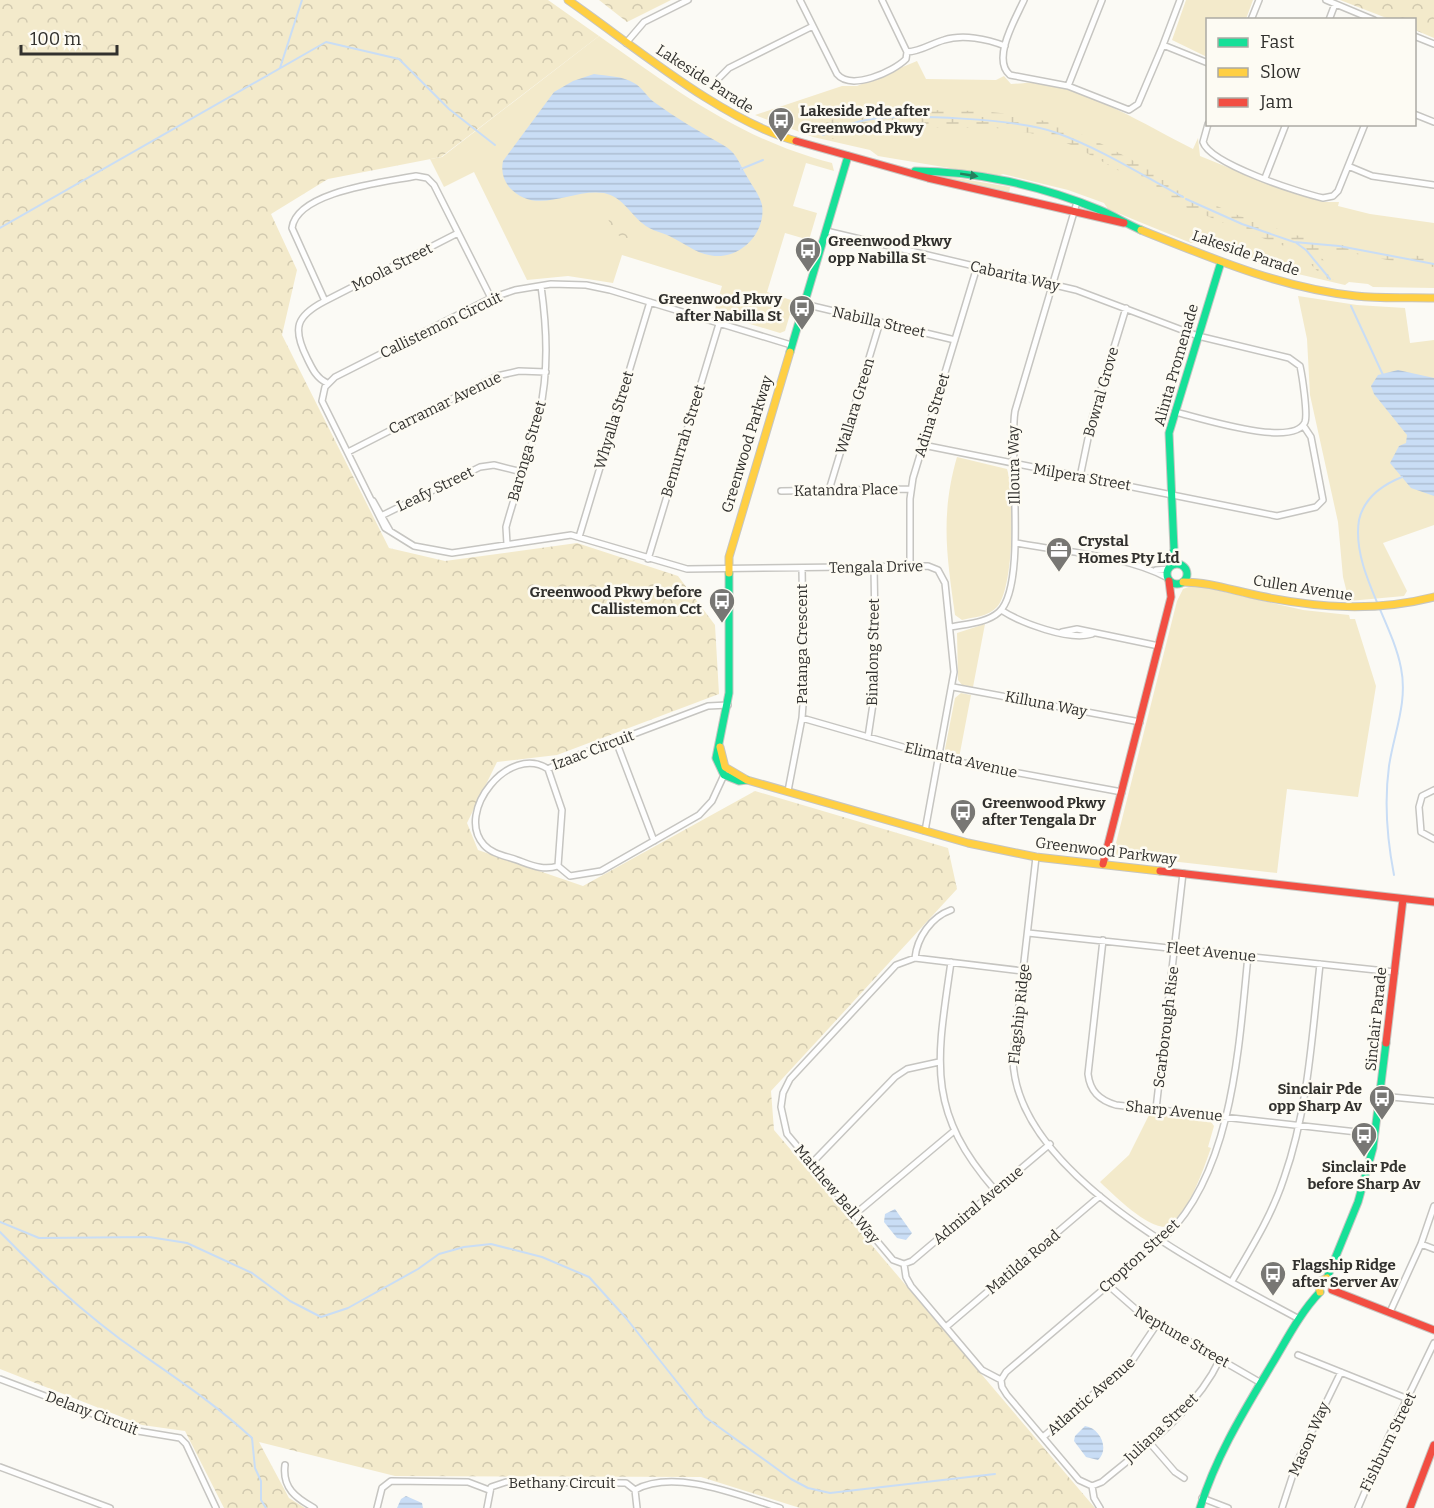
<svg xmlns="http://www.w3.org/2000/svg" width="1434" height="1508" font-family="Bitter,serif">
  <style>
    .green { fill: #f3eacb }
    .forest { fill: url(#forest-crowns) }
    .wetland { fill: url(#wetland-marsh) }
    .water { fill: url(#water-rules) }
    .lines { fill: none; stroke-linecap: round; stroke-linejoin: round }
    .stream { stroke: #c9ddf5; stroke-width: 2 }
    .street-casing { stroke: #c6c5c1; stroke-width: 8 }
    .fast-casing { stroke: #c6c5c1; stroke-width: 9 }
    .slow-casing { stroke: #c6c5c1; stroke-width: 9 }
    .jam-casing { stroke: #c6c5c1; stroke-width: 9 }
    .street { stroke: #fefefe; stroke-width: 5 }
    .fast { stroke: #16e098; stroke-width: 7 }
    .slow { stroke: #ffcf43; stroke-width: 7 }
    .jam { stroke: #f24e42; stroke-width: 7 }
    .oneway { fill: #25805e }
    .labels { text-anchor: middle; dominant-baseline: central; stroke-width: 5; stroke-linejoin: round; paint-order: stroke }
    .street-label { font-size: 15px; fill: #32312e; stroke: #fdfbf3 }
    .poi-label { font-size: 15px; font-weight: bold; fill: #32312e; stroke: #fdfbf3; text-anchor: start }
  </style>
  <defs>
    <pattern id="forest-crowns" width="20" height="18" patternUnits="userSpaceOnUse" patternTransform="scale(1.5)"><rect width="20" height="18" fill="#f3eacb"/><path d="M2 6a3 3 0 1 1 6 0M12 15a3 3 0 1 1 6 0" fill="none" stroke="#d1c9af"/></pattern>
    <pattern id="wetland-marsh" width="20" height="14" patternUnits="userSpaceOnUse" patternTransform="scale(1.5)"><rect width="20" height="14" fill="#f3eacb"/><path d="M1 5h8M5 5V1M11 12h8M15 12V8" fill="none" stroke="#d1c9af"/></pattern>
    <pattern id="water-rules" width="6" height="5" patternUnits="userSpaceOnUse" patternTransform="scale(1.5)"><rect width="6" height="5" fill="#c9ddf5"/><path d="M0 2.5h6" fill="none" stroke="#adbed2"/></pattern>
  </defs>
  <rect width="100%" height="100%" fill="#fbfaf5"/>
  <!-- green -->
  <path class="green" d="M1186 0H1253L1246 19 1208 20 1207 57 1172 40Z
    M599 36C676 90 739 139 832 163L834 171 806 163 793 206 817 213 809 240 785 233 767 292 794 301 785 331 780 333 714 313 722 286 622 255 613 283 568 276 527 280 474 172 444 187 430 159 442 157Z
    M917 61 926 79 996 80 1004 76 1011 84C1019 84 1027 82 1034 83 1088 88 1145 125 1193 149L1198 138 1200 156 1284 190 1323 202H1339L1338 206 1370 214 1434 223V288L1373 287 1368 284 1349 282 1345 285 1268 267 1198 242 1191 243 1108 209 1104 203 1068 190 1003 174 997 176 878 156 870 150 813 137 755 115 842 86H857Z
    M933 174 1010 187 1009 194 933 176Z
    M1298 296 1357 305 1405 308 1410 343 1434 340V525L1383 543 1407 591 1404 596 1349 601 1343 577 1338 522 1310 395 1307 339Z
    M957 457 1007 469C1015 493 1014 589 997 607 988 617 973 617 962 620L955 615C947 557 940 516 957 457Z
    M1194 585 1303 610 1349 615 1350 619H1355L1376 686 1358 797 1287 789 1277 873 1117 855 1114 851 1177 601 1183 589Z
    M985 624 973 687 962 685 958 680 957 633Z
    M961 693 971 695 959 758 948 755 945 749 955 698Z
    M1150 1113 1187 1117V1119L1211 1122 1214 1126 1208 1147 1211 1148C1202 1173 1189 1213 1166 1227 1146 1227 1117 1198 1100 1182L1129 1155Z"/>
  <!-- forest -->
  <path class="forest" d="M0 0H548L599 36 441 157 328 179 271 214 297 270 282 335 389 548 445 561 577 543 678 576 715 625 719 694 557 755 497 762 467 823 478 850 583 886 755 791 948 848 957 889 771 1091 774 1130 1095 1508H800L701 1477 395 1476 259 1442 289 1498 305 1508H224L185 1431 142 1425 0 1369Z
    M599 0H671L627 22Z
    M1340 0H1434V38L1415 30 1414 20 1389 19Z
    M606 210 614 213 616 222 630 229 636 236C616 244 609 225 606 210Z"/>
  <!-- wetland -->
  <path class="wetland" d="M868 110C927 112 993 105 1051 123 1097 137 1139 165 1182 188L1186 192 1177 203 1076 147 1054 138 1030 133 996 128 865 127 834 139 812 130 827 121Z
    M1189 194 1240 216 1295 235 1389 255 1396 253 1434 258V267C1393 264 1356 250 1316 250L1338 280 1324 278 1298 251 1241 230 1237 231 1234 227 1185 207 1184 204Z"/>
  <!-- water -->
  <path class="water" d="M594 74C607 76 623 76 634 83 642 87 647 97 654 102 676 118 700 132 723 145 736 152 738 161 745 173 750 183 760 195 762 205 766 230 745 254 721 256 702 257 690 247 675 239 664 232 652 232 642 223 629 212 622 197 604 193 571 188 536 217 509 187 503 179 501 171 503 161L554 92 573 81Z
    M1398 370 1434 378V496L1411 488 1390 463 1399 446 1406 443 1407 435 1374 394 1371 386 1378 375Z
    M895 1209 912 1233 906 1240 897 1238 884 1222 885 1214Z
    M1085 1426C1100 1428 1110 1449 1098 1460L1086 1457 1074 1441 1075 1436Z
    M406 1496 422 1503 423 1508H397L401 1499Z"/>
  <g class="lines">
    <!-- stream -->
    <path class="stream" d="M280 68 302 0
      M823 135C837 129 850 123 866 120 904 113 1021 119 1057 133 1101 149 1142 175 1183 197
      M741 169 763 160
      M1186 199 1242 224 1294 242 1339 246 1434 264
      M0 228 326 42 399 59 449 109 495 145
      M1295 242 1306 250 1330 279
      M1351 306 1383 375
      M1394 875C1387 839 1384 803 1389 766 1394 733 1408 702 1401 668 1392 621 1351 568 1359 520 1364 498 1382 485 1402 477
      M0 1222 39 1238 149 1237 187 1243 252 1273 290 1301 321 1317 348 1308 418 1269 439 1254 464 1247 491 1244 542 1257 589 1277 626 1318 705 1417 791 1479 808 1488 830 1493 995 1474
      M0 1232C38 1271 76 1306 120 1339 165 1371 211 1400 252 1438L255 1468 261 1481V1500L266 1508"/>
    <!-- street casing -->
    <g class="street-casing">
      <path id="street" d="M800 0 837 74C851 91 893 72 906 59L907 52 882 0
        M1024 0C1016 18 991 59 1010 75L1068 86 1129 110 1138 104 1163 45
        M1180 0 1163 45 1208 63
        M1326 0 1374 20
        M1251 20 1259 0
        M1329 20 1335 4
        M1414 36 1434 44
        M626 43 644 22 688 0
        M907 52C922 51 930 44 944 40 963 34 987 39 1005 46
        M719 78 729 68 813 26
        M1068 86 1102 0
        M1414 114 1434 122
        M1208 124 1203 142C1210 164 1300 193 1323 198L1333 196 1338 191 1365 124
        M1348 166 1372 176 1434 185
        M1265 178 1286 124
        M826 231 1076 290 1198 336 1289 358 1300 366C1302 375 1308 414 1305 422 1294 449 1197 417 1175 412
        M325 301 458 233
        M804 304 955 340
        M791 345 610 290 586 285 551 284 515 290 491 298 335 377 325 387 322 401 385 528 414 546 452 553 571 535 687 569 928 566 938 570 945 583 954 672 925 831
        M327 383C316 378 312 368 307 358 292 328 296 316 325 301L292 228C297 191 386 182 416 176L427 178 434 185 491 298
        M923 445 1277 516 1316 507 1323 500 1311 437 1303 425
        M348 452 497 376 519 371 546 372
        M1080 477 1092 419 1126 308
        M829 490 880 322
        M781 491 911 489
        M373 501 390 531
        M383 515 480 467 494 465 522 472
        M579 537 650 302
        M1016 543C1063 552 1126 555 1168 578
        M507 544 506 527C516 489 531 453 539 415 549 371 547 329 541 286
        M648 559 719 324
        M910 566V499L913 478 977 267
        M1156 570 1168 569
        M1001 610C1021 623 1069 641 1092 634
        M951 627C966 624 987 623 999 612 1028 586 1008 453 1015 411L1077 202
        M1062 632 1077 629 1159 646
        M953 687 1140 722
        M802 718 948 760 1122 792
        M868 737 876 684 874 567
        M616 741 654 841
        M548 769 562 810 558 866
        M724 775 712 801 699 815 601 871 570 876 558 866C543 871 531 865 517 860 506 856 492 854 484 845 454 812 510 743 548 769L565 760 708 706 728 705
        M1434 790 1422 796 1419 807 1421 832 1434 839
        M788 791 802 718 804 691 802 568
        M1036 857 1013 1058C1014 1175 1209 1270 1299 1319
        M1028 933 1395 972
        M1103 940 1088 1074C1090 1091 1099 1100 1116 1105L1375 1134
        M915 958C917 938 931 917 951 910
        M951 962C937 1060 925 1110 995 1190
        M1023 971 915 958 896 965 790 1079 783 1093 781 1107 787 1134 893 1260 904 1264 906 1277 911 1286 982 1370 1001 1380 1002 1387 1007 1395 1079 1480 1092 1486 1094 1498 1100 1508
        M1381 1096 1434 1101
        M1156 1109 1183 873
        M811 1164 895 1077 907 1069 939 1062
        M854 1215 954 1131
        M1421 1244 1434 1249
        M904 1264 912 1261 1050 1144
        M1232 1281C1252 1247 1272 1215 1284 1178 1308 1110 1312 1036 1320 964
        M1108 1285 1140 1313 1261 1383
        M1390 1312 1421 1244 1434 1206
        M946 1327 1100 1196
        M1298 1355 1408 1399
        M0 1379 138 1431 180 1438 186 1444 216 1508
        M1001 1380 1006 1372 1166 1236C1233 1170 1239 1045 1248 956
        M1043 1437 1132 1361 1157 1324
        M1149 1442 1175 1472 1184 1478
        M285 1465C282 1488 296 1498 314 1508
        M0 1467 110 1508
        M1092 1486 1102 1482C1145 1446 1195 1412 1220 1359
        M635 1490C675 1468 740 1496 780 1508
        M1202 1498 1228 1508
        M377 1508 382 1488 391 1481 468 1482 489 1490
        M487 1508 491 1487 506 1482 626 1483 635 1490 637 1508
        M1282 1508 1297 1462 1341 1372
        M1358 1508 1387 1440 1434 1343"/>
    </g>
    <!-- fast casing -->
    <g class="fast-casing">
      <path id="fast" d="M915 171C976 171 1043 186 1100 210 1114 216 1127 224 1141 230
        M790 352 848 156
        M1167 574a10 10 0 1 1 20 0a10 10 0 1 1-20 0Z
        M1170 566 1174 549 1169 433 1221 262
        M729 573V693L716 758 724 775 739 781 747 780
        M1327 1278 1358 1202 1373 1148 1386 1043
        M1200 1508C1216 1456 1244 1411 1272 1364 1287 1339 1300 1313 1320 1292"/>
    </g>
    <!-- slow casing -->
    <g class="slow-casing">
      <path id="slow" d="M568 0C633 45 721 120 796 141
        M1141 230C1211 258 1281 288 1356 296 1382 299 1408 297 1434 298
        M729 573V557L790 352
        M1183 582C1210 582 1234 591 1260 596 1319 608 1375 612 1434 597
        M720 747 725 767 747 780 968 843 1036 857 1160 871
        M1320 1292 1318 1282 1327 1278"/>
    </g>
    <!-- jam casing -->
    <g class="jam-casing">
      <path id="jam" d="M796 141 928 178 1124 223
        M1103 864 1171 597 1169 581
        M1160 871 1434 902
        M1386 1043 1403 899
        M1332 1290 1434 1330
        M1410 1508 1434 1445"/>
    </g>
    <!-- street -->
    <use href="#street" class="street"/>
    <!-- fast -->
    <use href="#fast" class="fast"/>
    <!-- slow -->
    <use href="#slow" class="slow"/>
    <!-- jam -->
    <use href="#jam" class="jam"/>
  </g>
  <!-- one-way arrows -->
  <defs><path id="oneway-solid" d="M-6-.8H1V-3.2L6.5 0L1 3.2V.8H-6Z" transform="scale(1.5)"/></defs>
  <use class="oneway" href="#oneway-solid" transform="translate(969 175) rotate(9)"/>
  <!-- icons -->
  <defs>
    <g id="bus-pin" transform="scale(1.35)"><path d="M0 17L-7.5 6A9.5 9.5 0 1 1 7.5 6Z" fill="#787774" stroke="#fdfbf3"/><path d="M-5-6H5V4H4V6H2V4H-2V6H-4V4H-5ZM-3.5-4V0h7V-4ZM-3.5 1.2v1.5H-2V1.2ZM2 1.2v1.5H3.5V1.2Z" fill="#fff"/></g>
    <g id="office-pin" transform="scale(1.35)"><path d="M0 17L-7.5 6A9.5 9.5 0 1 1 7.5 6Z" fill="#787774" stroke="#fdfbf3"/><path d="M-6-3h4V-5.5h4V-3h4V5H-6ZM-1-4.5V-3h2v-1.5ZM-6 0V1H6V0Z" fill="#fff"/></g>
  </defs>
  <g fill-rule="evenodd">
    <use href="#bus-pin" x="781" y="120"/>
    <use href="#bus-pin" x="808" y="250"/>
    <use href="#bus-pin" x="802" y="308"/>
    <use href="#office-pin" x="1059" y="550"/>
    <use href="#bus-pin" x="722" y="601"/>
    <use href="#bus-pin" x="963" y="812"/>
    <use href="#bus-pin" x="1382" y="1098"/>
    <use href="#bus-pin" x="1364" y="1135"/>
    <use href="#bus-pin" x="1273" y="1274"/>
  </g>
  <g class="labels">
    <!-- street labels -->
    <g class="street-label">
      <text transform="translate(705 79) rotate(33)">Lakeside Parade</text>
      <text transform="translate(1246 253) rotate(19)">Lakeside Parade</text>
      <text transform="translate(392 267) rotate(-27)">Moola Street</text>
      <text transform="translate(1015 276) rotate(13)">Cabarita Way</text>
      <text transform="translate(879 322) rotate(13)">Nabilla Street</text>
      <text transform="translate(441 325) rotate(-26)">Callistemon Circuit</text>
      <text transform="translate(1176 365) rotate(-74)">Alinta Promenade</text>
      <text transform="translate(1101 392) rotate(-74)">Bowral Grove</text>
      <text transform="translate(445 403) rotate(-26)">Carramar Avenue</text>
      <text transform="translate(855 406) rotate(-73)">Wallara Green</text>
      <text transform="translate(932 415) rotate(-73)">Adina Street</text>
      <text transform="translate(614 420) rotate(-73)">Whyalla Street</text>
      <text transform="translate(683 441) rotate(-73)">Bemurrah Street</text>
      <text transform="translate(747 444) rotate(-73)">Greenwood Parkway</text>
      <text transform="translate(527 451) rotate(-74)">Baronga Street</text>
      <text transform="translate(1014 465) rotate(-91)">Illoura Way</text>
      <text transform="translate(1082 477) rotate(10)">Milpera Street</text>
      <text transform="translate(435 489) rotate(-26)">Leafy Street</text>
      <text transform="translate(846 490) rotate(-1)">Katandra Place</text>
      <text transform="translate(876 567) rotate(-1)">Tengala Drive</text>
      <text transform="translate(1303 588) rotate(9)">Cullen Avenue</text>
      <text transform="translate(802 644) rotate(-90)">Patanga Crescent</text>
      <text transform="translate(873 652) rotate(-89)">Binalong Street</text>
      <text transform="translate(1046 704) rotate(11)">Killuna Way</text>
      <text transform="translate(593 750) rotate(-21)">Izaac Circuit</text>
      <text transform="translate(961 760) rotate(13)">Elimatta Avenue</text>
      <text transform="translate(1106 851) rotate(7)">Greenwood Parkway</text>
      <text transform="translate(1211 952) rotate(6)">Fleet Avenue</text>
      <text transform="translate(1019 1014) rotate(-84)">Flagship Ridge</text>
      <text transform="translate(1376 1019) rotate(-84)">Sinclair Parade</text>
      <text transform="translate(1166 1027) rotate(-83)">Scarborough Rise</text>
      <text transform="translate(1174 1111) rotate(6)">Sharp Avenue</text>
      <text transform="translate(837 1194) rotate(50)">Matthew Bell Way</text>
      <text transform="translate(978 1205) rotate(-40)">Admiral Avenue</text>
      <text transform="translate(1139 1256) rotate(-42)">Cropton Street</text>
      <text transform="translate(1023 1262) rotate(-40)">Matilda Road</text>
      <text transform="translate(1182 1337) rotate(30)">Neptune Street</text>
      <text transform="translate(1091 1396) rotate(-41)">Atlantic Avenue</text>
      <text transform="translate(92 1413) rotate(21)">Delany Circuit</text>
      <text transform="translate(1161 1428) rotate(-43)">Juliana Street</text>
      <text transform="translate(1309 1439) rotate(-66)">Mason Way</text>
      <text transform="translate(1388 1442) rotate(-64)">Fishburn Street</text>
      <text x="562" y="1483">Bethany Circuit</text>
    </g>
    <!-- poi labels -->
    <g class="poi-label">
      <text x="800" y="111">Lakeside Pde after<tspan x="800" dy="17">Greenwood Pkwy</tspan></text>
      <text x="828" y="241">Greenwood Pkwy<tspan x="828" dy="17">opp Nabilla St</tspan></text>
      <text x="782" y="299" text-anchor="end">Greenwood Pkwy<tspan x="782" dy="17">after Nabilla St</tspan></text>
      <text x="1078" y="541">Crystal<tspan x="1078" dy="17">Homes Pty Ltd</tspan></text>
      <text x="702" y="592" text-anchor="end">Greenwood Pkwy before<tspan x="702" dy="17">Callistemon Cct</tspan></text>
      <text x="982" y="803">Greenwood Pkwy<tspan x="982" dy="17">after Tengala Dr</tspan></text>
      <text x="1362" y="1089" text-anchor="end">Sinclair Pde<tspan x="1362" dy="17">opp Sharp Av</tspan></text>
      <text x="1364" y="1167" text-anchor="middle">Sinclair Pde<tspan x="1364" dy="17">before Sharp Av</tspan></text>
      <text x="1292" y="1265">Flagship Ridge<tspan x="1292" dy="17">after Server Av</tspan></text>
    </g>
  </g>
  <!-- legend -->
  <rect x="1206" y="18" width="210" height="108" fill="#fdfbf3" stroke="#acaaa4" stroke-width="1.5"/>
  <rect x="1218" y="38" width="30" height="9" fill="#16e098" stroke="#acaaa4" stroke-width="1.5"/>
  <text x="1260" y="48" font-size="18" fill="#32312e">Fast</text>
  <rect x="1218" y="68" width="30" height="9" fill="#ffcf43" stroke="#acaaa4" stroke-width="1.5"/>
  <text x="1260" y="78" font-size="18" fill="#32312e">Slow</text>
  <rect x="1218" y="98" width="30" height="9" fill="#f24e42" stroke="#acaaa4" stroke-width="1.5"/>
  <text x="1260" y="108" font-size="18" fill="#32312e">Jam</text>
  <!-- scale -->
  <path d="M21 45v9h96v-9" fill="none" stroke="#32312e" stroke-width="3"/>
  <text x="30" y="45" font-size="18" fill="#32312e" stroke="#fdfbf3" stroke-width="4.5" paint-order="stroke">100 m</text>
</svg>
